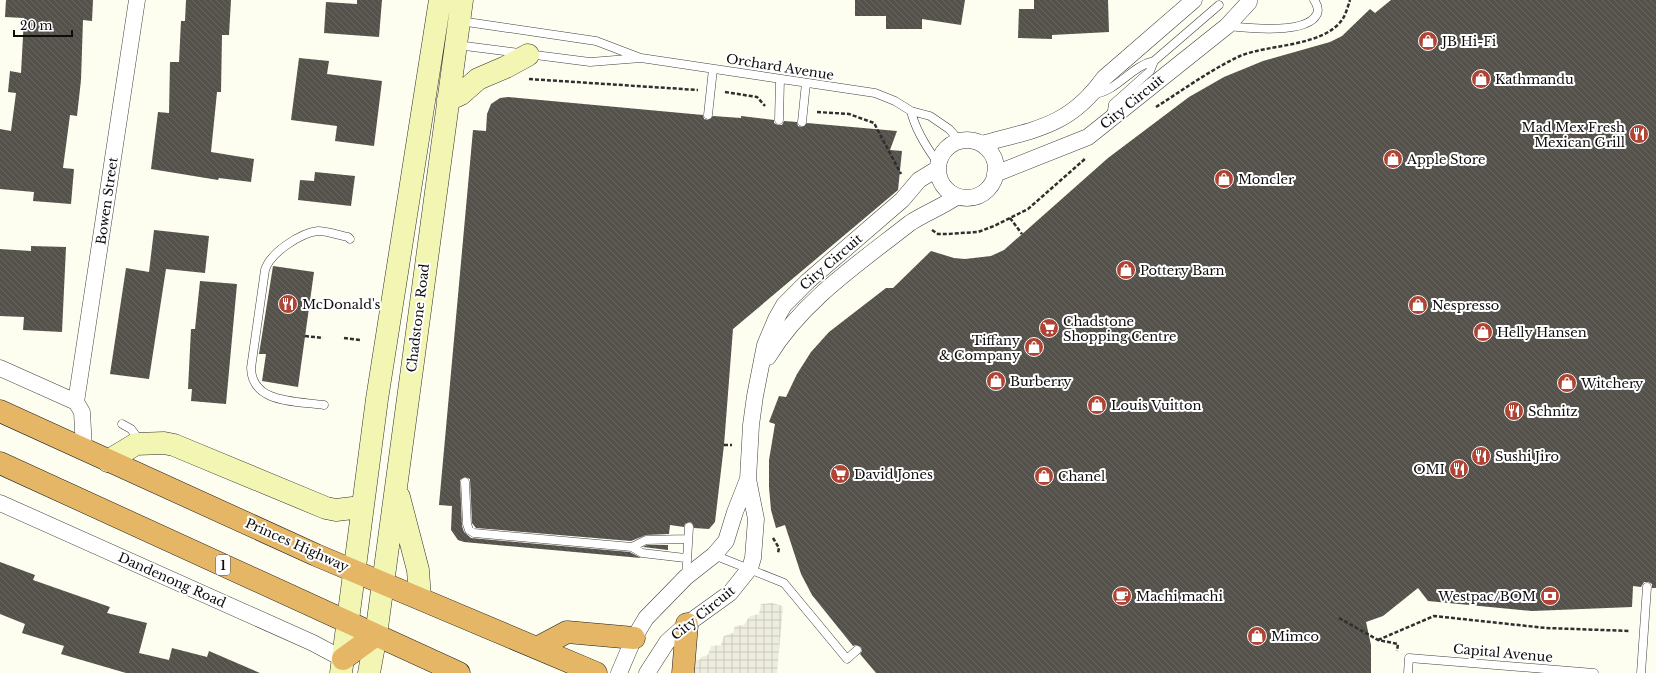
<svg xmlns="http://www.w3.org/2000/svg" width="1656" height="673" font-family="'Libre Baskerville',serif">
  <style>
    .plaza { fill: url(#plaza-grid) }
    .building { fill: url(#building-back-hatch) }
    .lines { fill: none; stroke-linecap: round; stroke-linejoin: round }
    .lane-casing { stroke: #404040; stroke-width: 9 }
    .street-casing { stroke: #404040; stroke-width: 17 }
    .secondary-casing { stroke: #2f2f2f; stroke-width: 23 }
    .highway-casing { stroke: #1e1e1e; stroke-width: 23 }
    .path { stroke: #2f2f2f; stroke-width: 2.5; stroke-dasharray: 4 2; stroke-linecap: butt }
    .lane { stroke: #fff; stroke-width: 8 }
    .street { stroke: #fff; stroke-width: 16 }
    .secondary { stroke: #f2f6b2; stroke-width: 22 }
    .highway { stroke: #e5b666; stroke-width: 22 }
    .labels { text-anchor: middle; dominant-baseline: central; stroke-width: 4; stroke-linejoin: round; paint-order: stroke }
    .shield { fill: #fff; stroke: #565656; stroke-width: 1 }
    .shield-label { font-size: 12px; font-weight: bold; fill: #0d0d0d }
    .poi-label { font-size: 13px; fill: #0d0d0d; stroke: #fff; text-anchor: start }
    .street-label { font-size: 13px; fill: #0d0d0d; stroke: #fff }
  </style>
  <defs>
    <pattern id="plaza-grid" width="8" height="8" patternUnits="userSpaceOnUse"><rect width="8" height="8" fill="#edecdf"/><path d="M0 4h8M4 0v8" fill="none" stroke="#cac9be"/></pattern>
    <pattern id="building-back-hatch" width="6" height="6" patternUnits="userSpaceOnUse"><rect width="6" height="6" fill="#55514b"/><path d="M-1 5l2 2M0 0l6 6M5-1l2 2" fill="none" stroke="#686560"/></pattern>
  </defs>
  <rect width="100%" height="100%" fill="#fdfdf0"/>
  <!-- plaza -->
  <path class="plaza" d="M772 603 783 606 777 673H690L692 661 700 660 701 657 708 655 711 646 721 645 724 636 733 633 735 626 744 625 750 616 759 614 761 604Z"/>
  <!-- building -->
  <path class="building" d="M6 0H93L92 21 83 20 81 80 77 116 70 115 63 168 74 169 71 204 33 201 34 192 0 189V129L11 131 16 93 8 92 10 71 21 73 24 18 5 17Z
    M186 0H231L229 35H222L221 92H217L211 152 254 159 251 182 219 178 218 180 151 169 158 112 169 113 170 62H179L181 21H185Z
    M357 0H382L379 37 324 33 326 2 357 4Z
    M855 0H965L961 25 922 19V29H886V16H855Z
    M1034 0H1108L1109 32 1052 35V39L1018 38 1019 9H1034Z
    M1391 0H1656V588H1652V584L1648 582H1644L1641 587 1633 586 1632 607 1532 611 1428 601 1418 588 1383 616 1366 622 1371 645V673H876L860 654 862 651 861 647 856 645 853 646 812 595 801 574 785 525 776 528 771 510 769 487V460L775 424 769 422 779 396 786 397 797 374 811 352 829 332 886 288H893L931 251 954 258 965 259 991 256 1004 250 1108 158 1189 97 1224 77 1263 61 1330 42 1342 36 1370 9 1375 13Z
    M299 58 329 61 327 74 382 81 374 146 335 141 337 126 291 120Z
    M508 97 703 115 704 119 708 120 713 116 741 118V116L774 120V123L778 125H782L784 121 797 122 798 126 802 127 807 123 897 131 890 150 902 151 898 190 733 329 724 445 715 522 709 529 694 528 692 523 689 522 685 524 684 527 670 525 669 534 646 535 631 541 476 528 472 523 470 479 465 477 460 480 462 526 464 532 471 538 630 552 641 558 464 542 458 540 451 530 452 506 439 505 473 130 486 131 487 114 491 104 500 98Z
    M315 172 355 176 351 206 298 200 300 180 314 181Z
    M154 230 209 236 205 273 166 269 149 379 110 374 126 268 149 272Z
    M31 246 66 247 62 332 23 330 24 317 0 316V249L31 251Z
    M273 266 314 272 298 387 262 381 266 354H259Z
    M200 281 237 284 226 404 191 401 192 389H188L191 329H195Z
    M647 545H668V550L643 547Z
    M0 562 35 575 33 580 110 607 107 613 147 623 139 653 169 660 172 648 207 657 209 651 260 673H126L61 654 64 646 22 633 25 624 0 614Z"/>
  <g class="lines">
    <!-- lane casing -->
    <g class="lane-casing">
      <path id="lane" d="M460 21 596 41 638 57
        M1228 26C1246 28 1307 35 1317 14 1319 9 1317 4 1314 0
        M457 45 590 62 641 58 875 93 895 101 911 111 930 116 949 129 960 141
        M1093 94C1117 92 1131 66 1154 61L1219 5
        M911 111C915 129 927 148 938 163
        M708 115 713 69
        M1111 117 1113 104 1150 71 1154 61
        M779 120 780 79
        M802 122 806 83
        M324 405C297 401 252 404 251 368L265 270C270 253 300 233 318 231 327 231 338 235 348 237L350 239
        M122 424 131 429 140 441
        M465 482 467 524 469 530 474 533 632 547 642 553 685 558
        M632 547 646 540 687 539
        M714 555 784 583 847 659 857 650
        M686 577 689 527
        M1408 673 1409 658 1594 673
        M1641 673 1647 587"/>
    </g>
    <!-- street casing -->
    <g class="street-casing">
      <path id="street" d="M938 169a29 29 0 1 1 58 0a29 29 0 1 1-58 0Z
        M982 144C1035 129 1069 127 1104 78L1194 0
        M995 174 1088 137 1227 26 1249 2V0
        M768 357C802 301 859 263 910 223 925 213 942 207 956 197
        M0 368 76 402 82 412 84 449
        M76 402 137 0
        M0 503 313 643 343 659
        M619 673 634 638 646 618 686 577 714 555 726 541 735 512 748 479
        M647 673 667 642 687 624 730 593 750 568 753 558 756 519 748 479 751 425 755 396 765 345 776 319 784 305 808 281 902 200 919 180 937 169"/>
    </g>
    <!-- secondary casing -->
    <g class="secondary-casing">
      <path id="secondary" d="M448 100 461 94 478 79 506 67 528 55
        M108 461 136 444 164 443 174 445 326 508 336 510 361 507
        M399 497 418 570 420 598
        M341 673 377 399 440 0
        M369 673 376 635 462 0"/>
    </g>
    <!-- highway casing -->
    <g class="highway-casing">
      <path id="highway" d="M0 411 316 555 596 673
        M0 463 459 673
        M537 648 567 632 634 638
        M343 659 376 635
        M683 673 687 624"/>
    </g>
    <!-- path -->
    <path class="path" d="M529 79 698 90
      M725 92 757 97 765 106
      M1156 107C1183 90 1210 70 1240 56 1269 44 1322 47 1342 20 1346 14 1348 6 1350 0
      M817 112 849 114 874 123 901 174
      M1010 218 1022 234
      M932 230 938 234H947L978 232 994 226 1028 209 1086 158
      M305 336 323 338
      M344 338 360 340
      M724 445H732
      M773 538 779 548 778 553
      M1339 618 1378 640 1398 644 1397 651
      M1378 640 1434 616 1546 628 1630 631"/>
    <!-- lane -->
    <use href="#lane" class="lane"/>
    <!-- street -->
    <use href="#street" class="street"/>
    <!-- secondary -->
    <use href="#secondary" class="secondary"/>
    <!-- highway -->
    <use href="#highway" class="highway"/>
  </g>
  <!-- icons -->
  <defs>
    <g id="shop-disc" transform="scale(1)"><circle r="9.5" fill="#af4334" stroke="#fff"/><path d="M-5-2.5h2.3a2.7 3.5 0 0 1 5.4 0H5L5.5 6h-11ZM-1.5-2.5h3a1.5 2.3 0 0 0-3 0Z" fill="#fff"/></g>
    <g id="restaurant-disc" transform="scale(1)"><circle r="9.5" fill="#af4334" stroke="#fff"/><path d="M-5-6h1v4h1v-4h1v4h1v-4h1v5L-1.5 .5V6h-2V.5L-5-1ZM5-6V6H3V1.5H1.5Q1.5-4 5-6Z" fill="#fff"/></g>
    <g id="supermarket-disc" transform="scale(1)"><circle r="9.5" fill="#af4334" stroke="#fff"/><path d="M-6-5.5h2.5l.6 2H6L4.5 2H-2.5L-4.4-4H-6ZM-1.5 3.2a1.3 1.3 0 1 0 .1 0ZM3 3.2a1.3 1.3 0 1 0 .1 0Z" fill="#fff"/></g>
    <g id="cafe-disc" transform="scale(1)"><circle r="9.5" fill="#af4334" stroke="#fff"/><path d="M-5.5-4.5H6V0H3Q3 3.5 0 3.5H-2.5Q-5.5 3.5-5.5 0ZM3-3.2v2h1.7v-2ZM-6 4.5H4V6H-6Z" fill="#fff"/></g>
    <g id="bank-disc" transform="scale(1)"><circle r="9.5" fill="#af4334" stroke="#fff"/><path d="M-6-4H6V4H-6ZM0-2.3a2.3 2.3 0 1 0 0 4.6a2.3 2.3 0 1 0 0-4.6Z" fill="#fff"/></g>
  </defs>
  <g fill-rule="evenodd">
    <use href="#shop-disc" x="1428" y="41"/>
    <use href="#shop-disc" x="1481" y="79"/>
    <use href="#restaurant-disc" x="1639" y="134"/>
    <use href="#shop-disc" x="1393" y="159"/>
    <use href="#shop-disc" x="1224" y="179"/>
    <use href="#shop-disc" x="1126" y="270"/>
    <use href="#restaurant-disc" x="288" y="304"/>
    <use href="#shop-disc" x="1418" y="305"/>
    <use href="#supermarket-disc" x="1049" y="328"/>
    <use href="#shop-disc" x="1483" y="332"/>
    <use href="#shop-disc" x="1034" y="347"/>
    <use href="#shop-disc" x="996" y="381"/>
    <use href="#shop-disc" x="1567" y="383"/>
    <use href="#shop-disc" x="1097" y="405"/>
    <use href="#restaurant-disc" x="1514" y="411"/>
    <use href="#restaurant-disc" x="1481" y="456"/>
    <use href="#restaurant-disc" x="1459" y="469"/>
    <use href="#supermarket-disc" x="840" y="474"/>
    <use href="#shop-disc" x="1044" y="476"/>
    <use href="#cafe-disc" x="1122" y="596"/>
    <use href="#bank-disc" x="1550" y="596"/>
    <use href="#shop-disc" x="1257" y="636"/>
  </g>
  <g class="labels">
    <!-- shield labels -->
    <rect class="shield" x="216" y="555" width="14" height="20" rx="3"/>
    <g class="shield-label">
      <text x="223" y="565">1</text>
    </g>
    <!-- poi labels -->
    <g class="poi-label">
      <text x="1442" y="41">JB Hi-Fi</text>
      <text x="1495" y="79">Kathmandu</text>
      <text x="1625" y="127" text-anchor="end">Mad Mex Fresh<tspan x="1625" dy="15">Mexican Grill</tspan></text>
      <text x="1407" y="159">Apple Store</text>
      <text x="1238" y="179">Moncler</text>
      <text x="1140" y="270">Pottery Barn</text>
      <text x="302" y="304">McDonald's</text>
      <text x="1432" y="305">Nespresso</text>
      <text x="1063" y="321">Chadstone<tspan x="1063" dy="15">Shopping Centre</tspan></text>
      <text x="1497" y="332">Helly Hansen</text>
      <text x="1020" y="340" text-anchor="end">Tiffany<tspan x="1020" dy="15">&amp; Company</tspan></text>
      <text x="1010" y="381">Burberry</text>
      <text x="1581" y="383">Witchery</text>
      <text x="1111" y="405">Louis Vuitton</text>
      <text x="1528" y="411">Schnitz</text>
      <text x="1495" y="456">Sushi Jiro</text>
      <text x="1445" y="469" text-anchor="end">OMI</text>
      <text x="854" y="474">David Jones</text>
      <text x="1058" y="476">Chanel</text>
      <text x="1136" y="596">Machi machi</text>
      <text x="1536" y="596" text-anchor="end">Westpac/BOM</text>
      <text x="1271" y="636">Mimco</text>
    </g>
    <!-- street labels -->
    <g class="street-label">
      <text transform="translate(780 67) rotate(9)">Orchard Avenue</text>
      <text transform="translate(1132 102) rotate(-39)">City Circuit</text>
      <text transform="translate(107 201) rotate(-82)">Bowen Street</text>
      <text transform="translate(831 262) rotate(-41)">City Circuit</text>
      <text transform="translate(418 318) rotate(-83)">Chadstone Road</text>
      <text transform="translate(297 545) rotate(24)">Princes Highway</text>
      <text transform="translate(172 580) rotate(24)">Dandenong Road</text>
      <text transform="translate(703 613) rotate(-39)">City Circuit</text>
      <text transform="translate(1503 653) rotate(5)">Capital Avenue</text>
    </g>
  </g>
  <!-- scale -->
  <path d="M14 30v6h58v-6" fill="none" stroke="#0d0d0d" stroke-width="2"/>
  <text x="20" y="30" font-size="12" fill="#0d0d0d" stroke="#ffffff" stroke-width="3" paint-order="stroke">20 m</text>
</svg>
